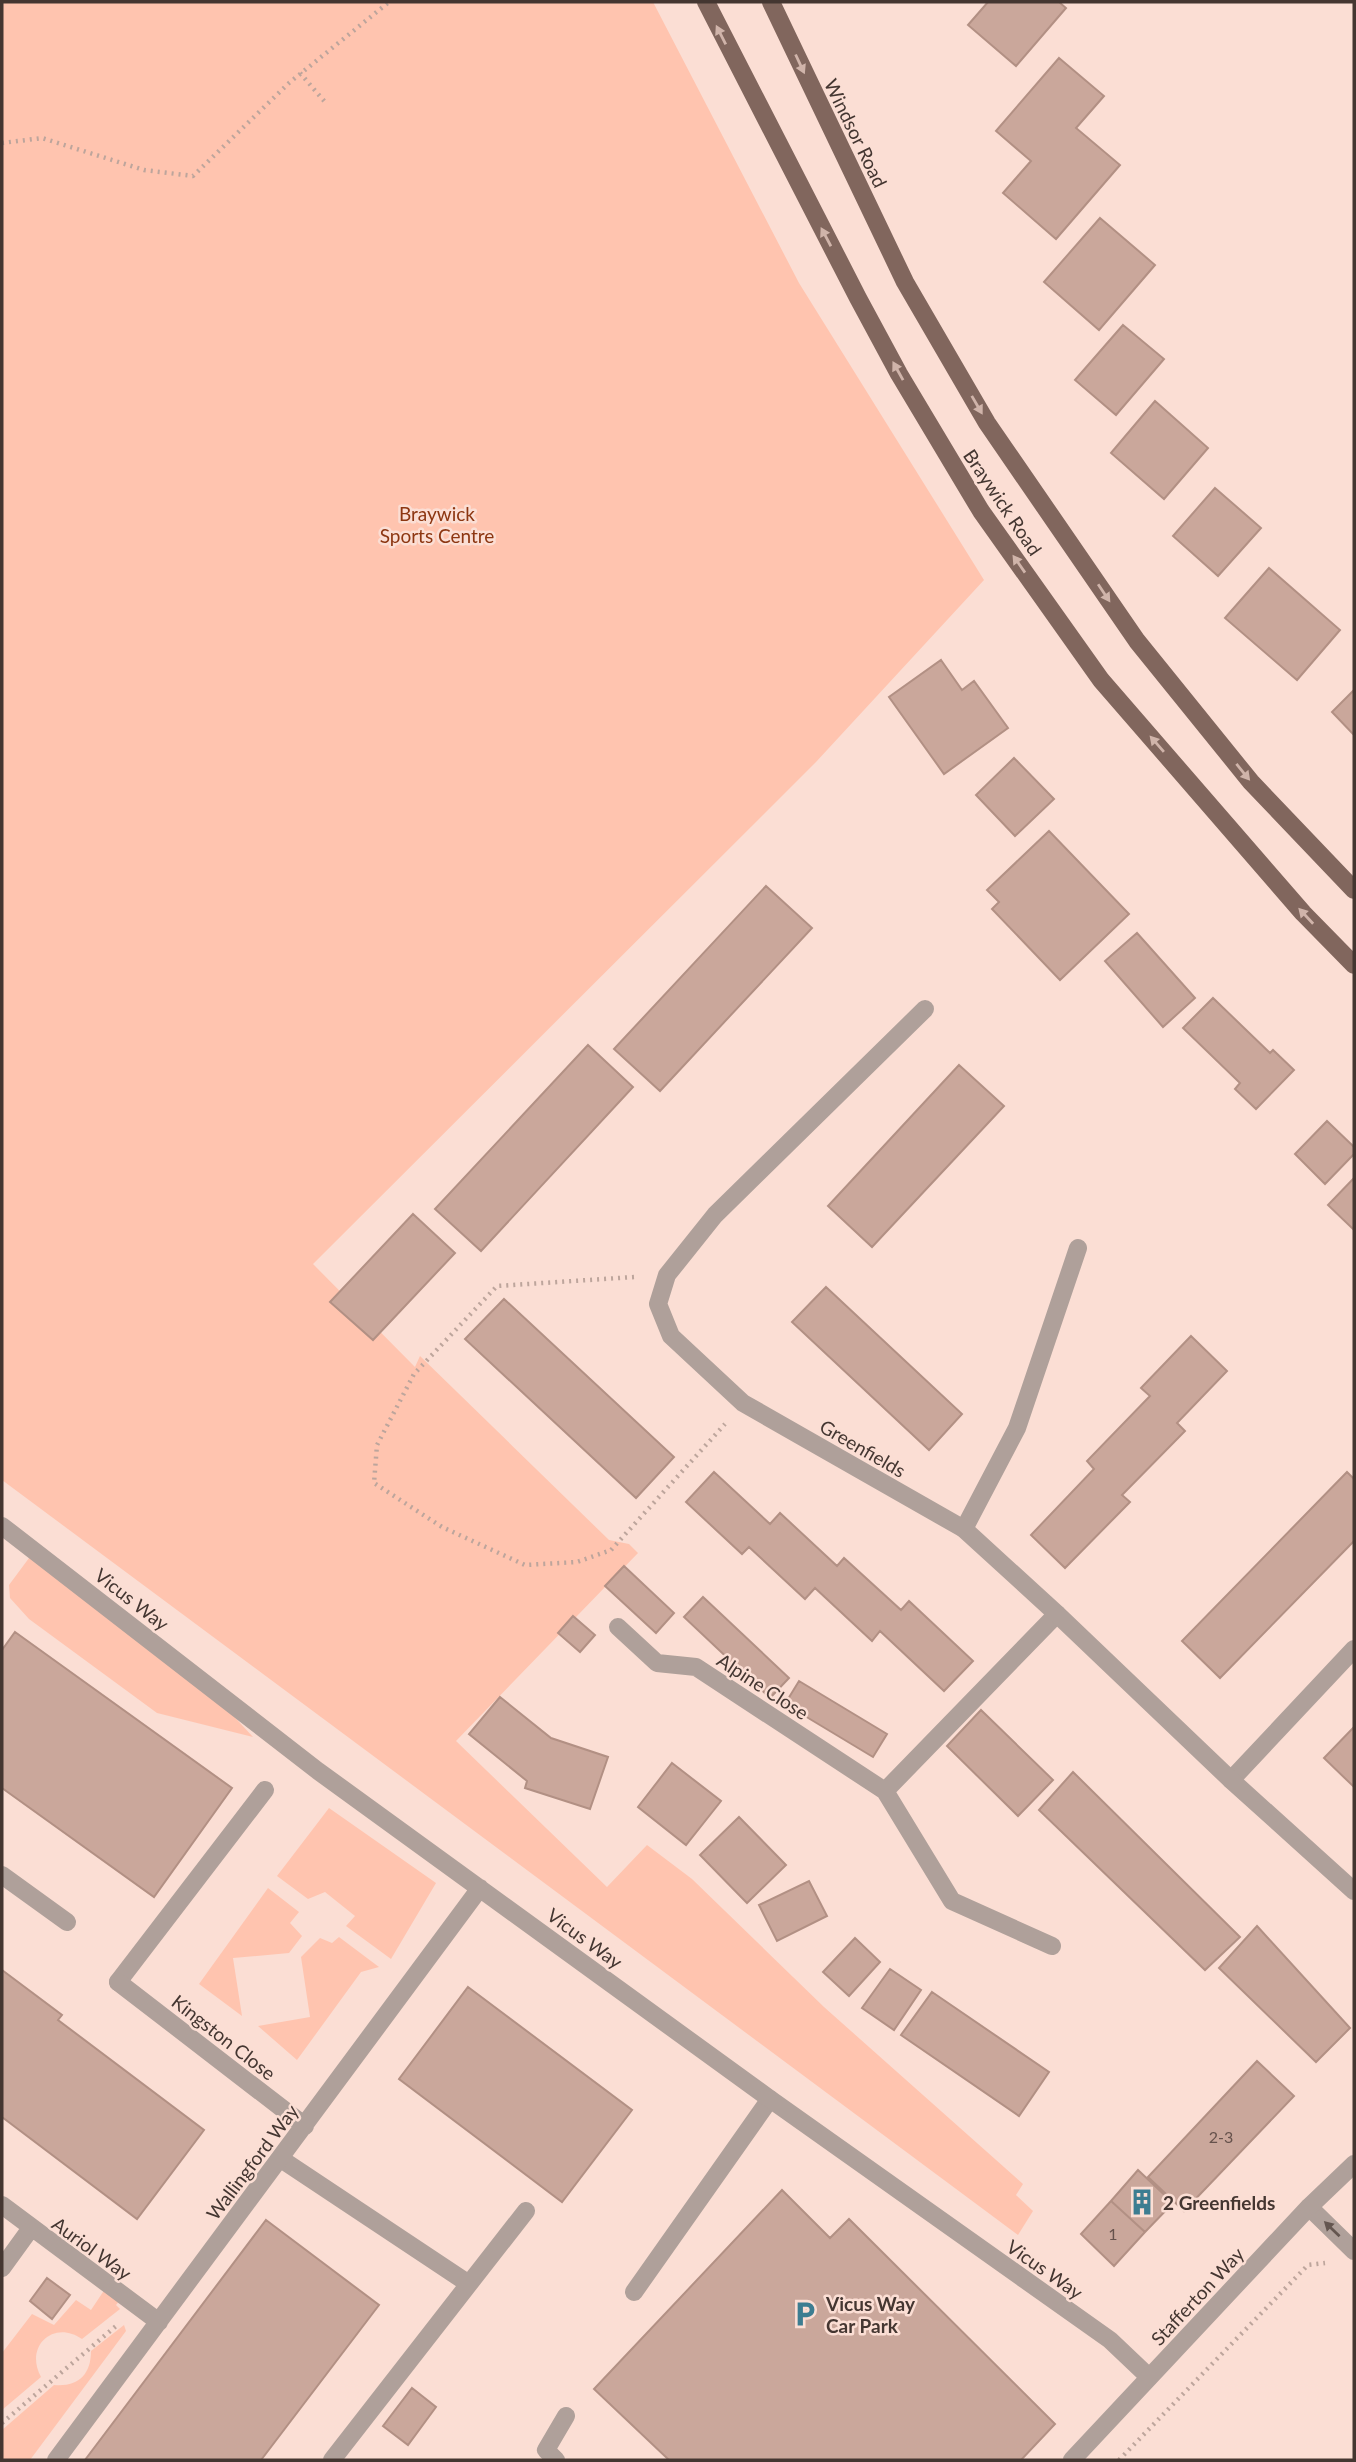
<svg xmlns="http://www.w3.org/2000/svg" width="1356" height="2462" font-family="Lato,sans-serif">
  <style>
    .green { fill: #ffc4af }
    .building { fill: #caa79b; stroke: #b29084; stroke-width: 2 }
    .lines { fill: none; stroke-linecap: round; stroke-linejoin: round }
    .path { stroke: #bda59c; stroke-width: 4.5; stroke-dasharray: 2 5; stroke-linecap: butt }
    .service { stroke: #afa09a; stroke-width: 18 }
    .minor { stroke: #afa09a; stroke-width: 18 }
    .tertiary { stroke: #afa09a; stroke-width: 18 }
    .primary { stroke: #81665d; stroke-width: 18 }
    .oneway { fill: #d0b4aa }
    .oneway2 { fill: #645650 }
    .labels { text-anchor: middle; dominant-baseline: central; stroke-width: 5; stroke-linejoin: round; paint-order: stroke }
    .number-label { font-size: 16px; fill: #66524c }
    .street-label { font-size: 19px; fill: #443631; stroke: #fbded4 }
    .park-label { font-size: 19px; fill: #8d3611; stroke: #fbded4 }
    .poi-label { font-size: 19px; font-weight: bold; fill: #443631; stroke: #fbded4; text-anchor: start }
  </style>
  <rect width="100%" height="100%" fill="#fbded4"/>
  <!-- green -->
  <path class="green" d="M2 2H653L799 283 984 580 816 762 313 1264 415 1367 420 1356 609 1540 629 1544 638 1553 456 1741 607 1887 647 1845 692 1879 824 2007 1023 2184 1016 2195 1033 2211 1018 2235 2 1480Z
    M32 1554 215 1696 253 1737 157 1713 29 1619 10 1598 9 1585Z
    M329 1808 436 1883 391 1959 346 1926 355 1916 325 1892 308 1899 277 1876Z
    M268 1888 299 1912 290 1923 302 1936 289 1953 233 1958 242 2016 199 1984Z
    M339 1937 379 1967 361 1972 297 2060 258 2026 310 2017 301 1957 320 1938 332 1943Z
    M105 2289 121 2299 116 2305 120 2309 82 2339C54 2319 24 2346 41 2377L2 2410V2353L32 2314 54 2325 76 2300 91 2310Z
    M124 2325 126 2331 30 2460H2V2430L54 2385C78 2387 91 2375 91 2351Z"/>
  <!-- building -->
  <path class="building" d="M988 2H1059L1066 8 1016 66 968 25Z
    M1059 58 1104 96 1076 128 1120 165 1056 239 1003 193 1031 161 996 131Z
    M1100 218 1155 265 1099 330 1044 282Z
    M1123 325 1164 359 1116 415 1075 380Z
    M1155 401 1208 448 1164 499 1111 453Z
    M1215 488 1261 528 1218 576 1173 536Z
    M1269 568 1340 630 1297 680 1225 618Z
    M941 660 962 690 974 681 1008 728 944 774 889 697Z
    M1354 690V735L1332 712Z
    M1014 758 1054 799 1015 836 976 795Z
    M1049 831 1129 914 1060 980 992 909 999 902 987 890Z
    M766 886 812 928 660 1091 614 1049Z
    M1137 933 1195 998 1163 1027 1105 961Z
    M1213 998 1270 1053 1273 1050 1294 1070 1256 1109 1235 1089 1240 1083 1183 1028Z
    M588 1045 633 1087 481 1251 435 1209Z
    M959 1065 1004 1106 872 1247 828 1206Z
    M1327 1121 1354 1147V1154L1325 1184 1295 1154Z
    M1354 1178V1230L1328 1205Z
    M413 1214 455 1253 373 1340 330 1302Z
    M826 1287 962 1414 929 1450 792 1322Z
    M504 1299 674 1457 636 1498 465 1339Z
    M1191 1336 1227 1371 1177 1423 1185 1431 1122 1495 1130 1502 1065 1568 1031 1535 1094 1469 1087 1461 1150 1396 1141 1388Z
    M714 1472 770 1524 780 1513 837 1566 844 1558 901 1610 909 1601 973 1661 944 1691 880 1631 872 1641 815 1588 805 1599 749 1547 742 1554 686 1502Z
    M1347 1472 1354 1479V1541L1220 1678 1182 1641Z
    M624 1566 674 1613 656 1633 605 1586Z
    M703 1597 789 1678 770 1698 684 1617Z
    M573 1616 595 1635 580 1652 558 1633Z
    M15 1632 232 1788 154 1897 2 1788V1650Z
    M799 1681 887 1734 873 1757 785 1704Z
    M500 1697 551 1738 608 1757 590 1809 525 1788 527 1781 469 1734Z
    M981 1710 1053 1780 1018 1816 947 1746Z
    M1354 1727V1787L1324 1758Z
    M672 1763 721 1801 686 1845 638 1807Z
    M1073 1772 1240 1937 1205 1970 1039 1810Z
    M739 1817 786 1865 747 1903 700 1855Z
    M809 1881 827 1916 777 1941 759 1905Z
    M1257 1926 1350 2028 1316 2062 1219 1968Z
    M855 1938 880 1962 849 1996 823 1972Z
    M890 1969 921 1990 894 2030 862 2008Z
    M2 1970 62 2015 58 2020 204 2130 137 2219 2 2117Z
    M468 1987 632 2110 562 2202 399 2079Z
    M932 1992 1049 2072 1019 2116 901 2035Z
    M1257 2061 1294 2096 1184 2211 1148 2177Z
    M1138 2170 1173 2203 1145 2232 1111 2201Z
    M782 2190 830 2238 849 2219 1055 2424 1021 2460H669L594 2389Z
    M1111 2201 1145 2232 1114 2266 1081 2234Z
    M266 2220 379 2305 261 2460H85Z
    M47 2278 70 2295 52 2319 30 2301Z
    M412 2388 436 2407 408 2445 383 2426Z"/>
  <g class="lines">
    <!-- path -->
    <path class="path" d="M300 73 325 102
      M2 143 42 138 144 170 193 176 289 83 389 2
      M634 1277 497 1286 414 1374 377 1445 374 1483 442 1527 525 1565 577 1562 611 1550 725 1424
      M2 2423 116 2326
      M1119 2460 1308 2265 1325 2263"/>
    <!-- service -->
    <path class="service" d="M964 1529 1017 1428 1078 1248
      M618 1627 657 1663 696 1667 885 1791 952 1901 1052 1946
      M1231 1780 1354 1649
      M885 1791 1057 1614
      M118 1982 265 1790
      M281 2159 469 2284 332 2460
      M1309 2207 1354 2251
      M469 2284 526 2211
      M634 2292 770 2099
      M556 2460 546 2450 566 2416"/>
    <!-- minor -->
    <path class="minor" d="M925 1009 715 1215 667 1275 658 1304 671 1336 743 1403 964 1529 1057 1614 1231 1780 1354 1891
      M2 1526 318 1771 770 2099 1110 2340 1149 2377
      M2 1875 67 1922
      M118 1982 305 2126
      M2 2205 159 2322
      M2 2268 31 2228
      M56 2460 480 1888"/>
    <!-- tertiary -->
    <path class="tertiary" d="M1072 2460 1309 2207 1354 2164"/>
    <!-- primary -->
    <path class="primary" d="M706 2 858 298 899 374 981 511 1101 680 1303 913 1354 965
      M771 2 905 282 987 423 1137 641 1251 782 1354 890"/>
  </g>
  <!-- one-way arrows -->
  <defs><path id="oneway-solid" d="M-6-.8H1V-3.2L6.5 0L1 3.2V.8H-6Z" transform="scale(1.75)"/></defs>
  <g class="oneway">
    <use href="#oneway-solid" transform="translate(721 35) rotate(-117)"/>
    <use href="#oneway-solid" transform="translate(800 64) rotate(65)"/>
    <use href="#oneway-solid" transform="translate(826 237) rotate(-118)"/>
    <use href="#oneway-solid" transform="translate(898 371) rotate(-119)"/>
    <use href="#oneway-solid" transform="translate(977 405) rotate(60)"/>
    <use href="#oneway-solid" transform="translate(1019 564) rotate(-125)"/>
    <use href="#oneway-solid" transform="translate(1104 593) rotate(56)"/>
    <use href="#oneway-solid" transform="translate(1157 744) rotate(-131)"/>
    <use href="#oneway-solid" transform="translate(1243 772) rotate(51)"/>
    <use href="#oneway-solid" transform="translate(1306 916) rotate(-133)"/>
  </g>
  <use class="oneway2" href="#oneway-solid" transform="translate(1332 2229) rotate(-136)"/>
  <!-- icons -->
  <defs>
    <g id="building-bare" transform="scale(2.1)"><path d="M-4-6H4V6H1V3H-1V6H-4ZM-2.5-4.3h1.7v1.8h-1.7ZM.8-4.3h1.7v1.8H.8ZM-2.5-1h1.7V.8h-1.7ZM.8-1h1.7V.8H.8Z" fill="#3d7d91" stroke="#fbded4" stroke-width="2.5" paint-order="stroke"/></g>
    <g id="parking-bare" transform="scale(2.1)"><path d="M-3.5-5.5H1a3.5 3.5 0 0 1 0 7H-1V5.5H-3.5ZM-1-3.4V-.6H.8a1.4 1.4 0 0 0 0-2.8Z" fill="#3d7d91" stroke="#fbded4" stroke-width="2.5" paint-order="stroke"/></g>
  </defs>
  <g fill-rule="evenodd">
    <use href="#building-bare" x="1142" y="2202"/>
    <use href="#parking-bare" x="805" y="2314"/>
  </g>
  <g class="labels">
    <!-- number labels -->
    <g class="number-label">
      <text x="1221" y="2136">2-3</text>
      <text x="1113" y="2233">1</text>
    </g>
    <!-- street labels -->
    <g class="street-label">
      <text transform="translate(856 133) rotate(64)">Windsor Road</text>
      <text transform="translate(1003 502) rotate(56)">Braywick Road</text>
      <text transform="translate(863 1448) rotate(30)">Greenfields</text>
      <text transform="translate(132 1599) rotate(38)">Vicus Way</text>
      <text transform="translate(763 1686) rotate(33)">Alpine Close</text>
      <text transform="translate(585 1938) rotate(36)">Vicus Way</text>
      <text transform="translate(224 2037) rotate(38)">Kingston Close</text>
      <text transform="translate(252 2162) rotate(-53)">Wallingford Way</text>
      <text transform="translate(92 2248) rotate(36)">Auriol Way</text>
      <text transform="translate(1045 2269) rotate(35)">Vicus Way</text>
      <text transform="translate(1197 2296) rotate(-47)">Stafferton Way</text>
    </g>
    <!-- park labels -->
    <g class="park-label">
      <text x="437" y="513">Braywick<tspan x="437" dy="22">Sports Centre</tspan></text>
    </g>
    <!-- poi labels -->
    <g class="poi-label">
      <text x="1163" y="2202">2 Greenfields</text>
      <text x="826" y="2303">Vicus Way<tspan x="826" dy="22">Car Park</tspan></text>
    </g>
  </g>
  <!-- border -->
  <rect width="1356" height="2462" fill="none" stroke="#443631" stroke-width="7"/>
</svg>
